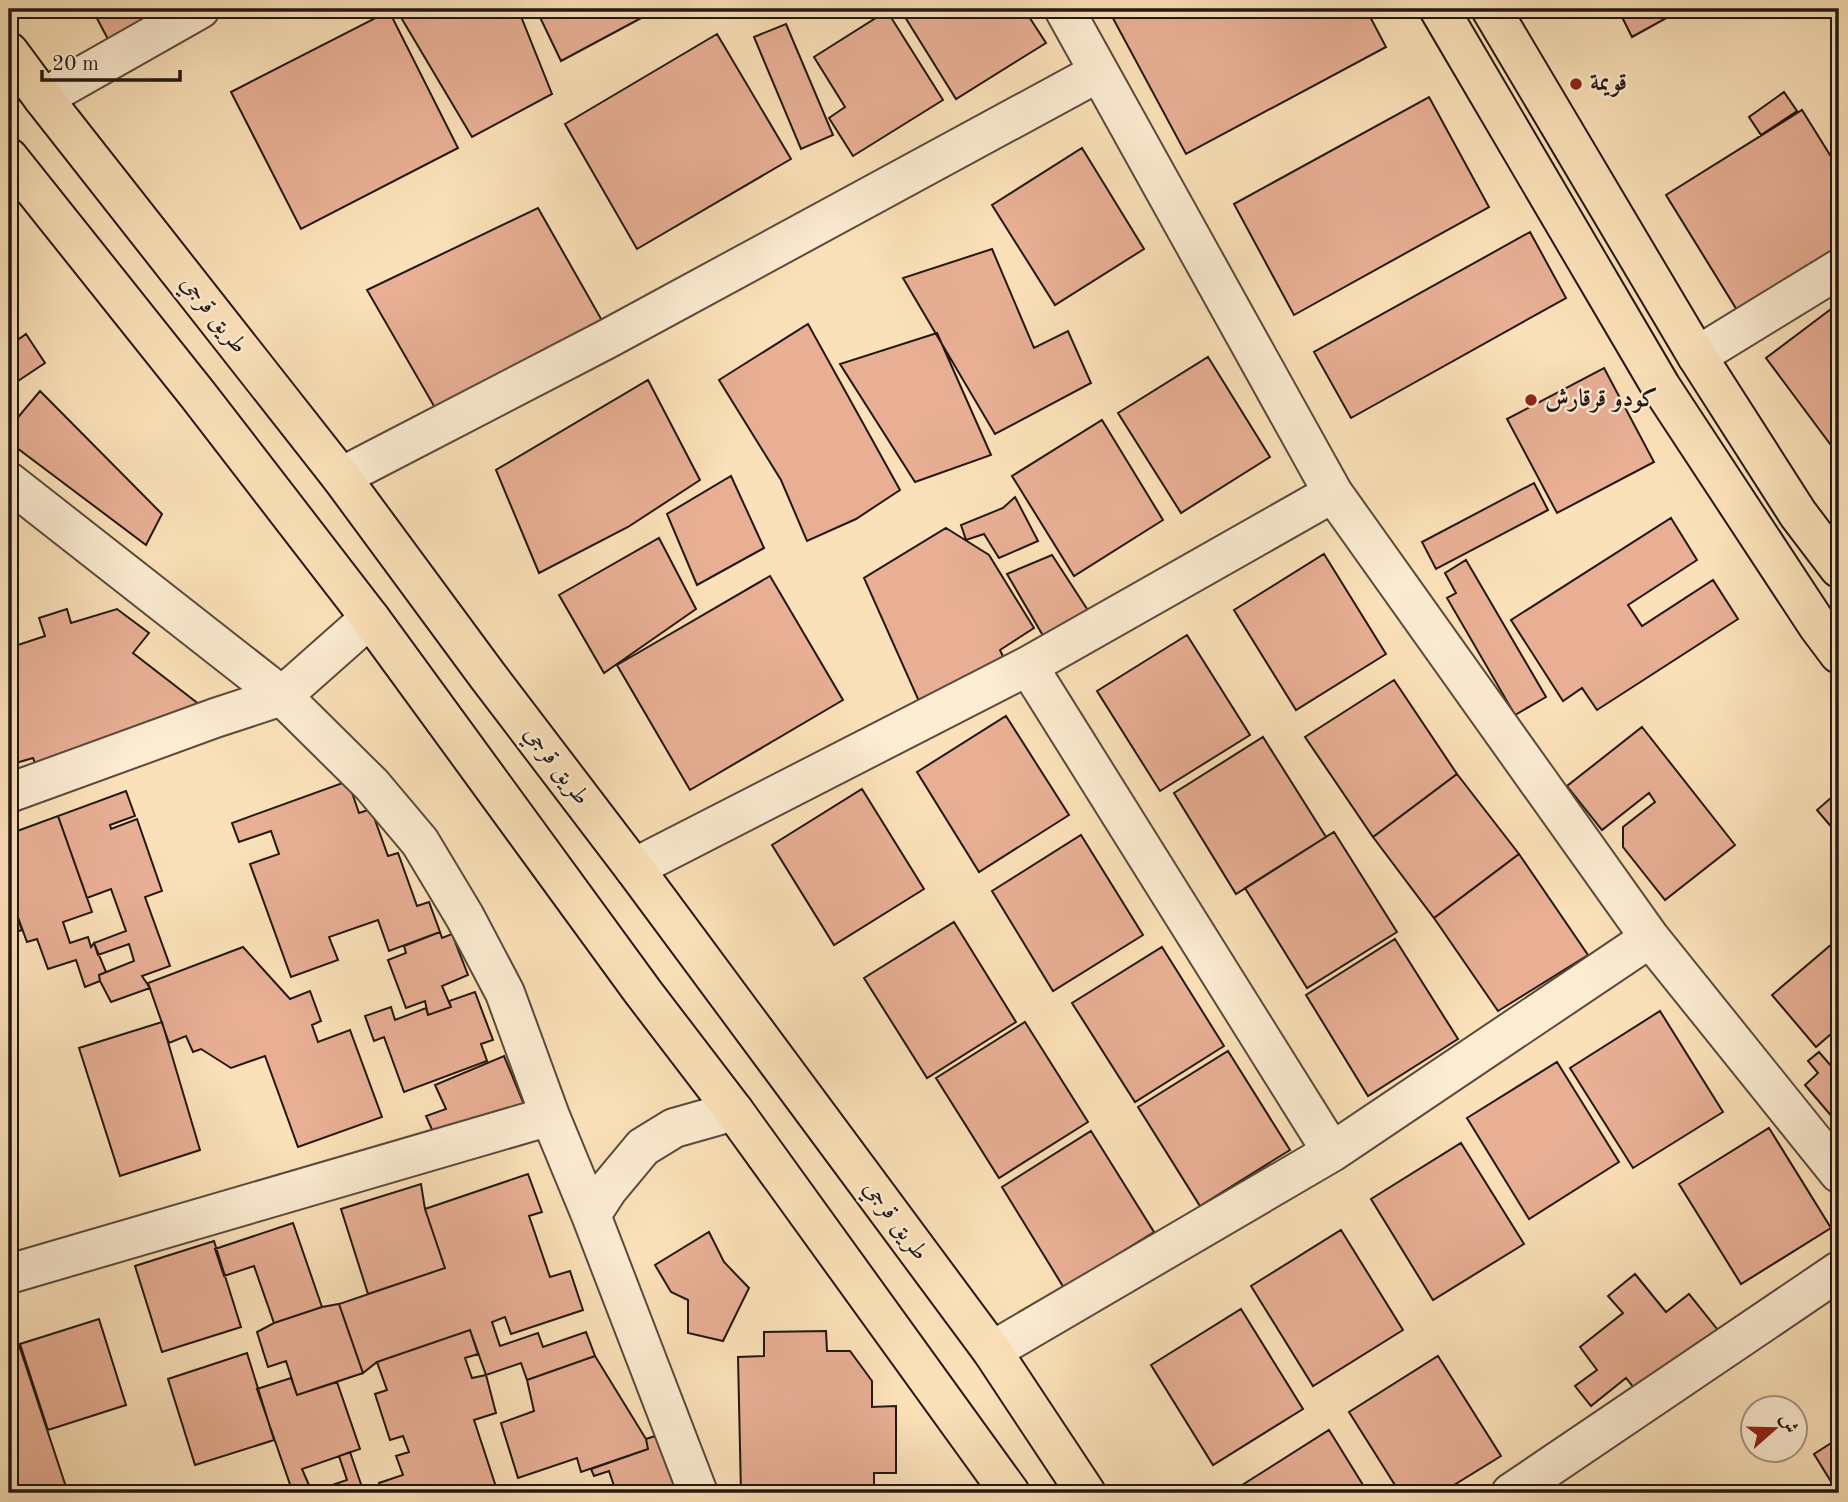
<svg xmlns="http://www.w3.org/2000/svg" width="1848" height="1502" font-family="'Old Standard TT',Amiri,serif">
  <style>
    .building { fill: #e8af95; stroke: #231712; stroke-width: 2 }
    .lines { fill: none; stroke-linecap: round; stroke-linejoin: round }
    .street-casing { stroke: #594a3c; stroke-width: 42 }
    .primary-casing { stroke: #231712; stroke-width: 42 }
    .highway-casing { stroke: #231712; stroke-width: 42 }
    .street { stroke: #fcecd2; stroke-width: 38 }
    .primary { stroke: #fbe1b9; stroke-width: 38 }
    .highway { stroke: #fbe1b9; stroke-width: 38 }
    .poi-dot { fill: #8f2418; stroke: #fcecd2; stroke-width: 2.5 }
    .labels { text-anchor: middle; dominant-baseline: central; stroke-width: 5; stroke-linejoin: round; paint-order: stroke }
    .poi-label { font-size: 24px; font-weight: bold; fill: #231712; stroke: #fcecd2; text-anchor: start }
    .street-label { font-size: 24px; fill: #231712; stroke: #fcecd2 }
  </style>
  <rect width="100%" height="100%" fill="#fbe1b9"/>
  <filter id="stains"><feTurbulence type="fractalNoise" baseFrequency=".00286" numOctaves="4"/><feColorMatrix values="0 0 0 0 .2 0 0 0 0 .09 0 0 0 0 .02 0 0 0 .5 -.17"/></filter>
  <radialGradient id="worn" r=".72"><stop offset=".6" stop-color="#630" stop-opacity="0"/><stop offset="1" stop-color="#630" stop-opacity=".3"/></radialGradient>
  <!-- building -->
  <path class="building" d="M92 9H187L110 43Z
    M396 9H518L552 94 472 137Z
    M536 9H658L561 61Z
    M900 9H1024L1046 43 956 99Z
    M1108 9H1366L1386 47 1186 154Z
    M1618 9H1667L1670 16 1632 37Z
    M389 11 458 148 301 229 231 92Z
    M887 11 943 100 853 156 829 118 845 107 814 57Z
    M786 24 833 135 801 149 754 37Z
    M717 34 791 159 637 249 565 124Z
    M1784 92 1797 111 1761 135 1749 117Z
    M1429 97 1489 207 1294 315 1234 204Z
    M1802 110 1835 163 1839 161V282L1753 336 1666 195Z
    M1082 148 1144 249 1055 305 992 205Z
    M538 208 604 324 438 413 367 290Z
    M1530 232 1566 298 1351 418 1314 352Z
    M992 249 1034 348 1068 331 1091 383 995 434 903 278Z
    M1839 303V456L1766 358Z
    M808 324 900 490 856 519 807 541 781 480 719 380Z
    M937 333 991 455 915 482 840 364Z
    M26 334 45 363 9 387V346Z
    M1208 357 1270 457 1181 513 1118 413Z
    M1604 368 1654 462 1557 513 1507 419Z
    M648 380 700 480 628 527 539 573 496 470Z
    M40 391 162 514 146 545 9 442V428Z
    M1102 420 1163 520 1074 576 1012 476Z
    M731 476 764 548 697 585 667 514Z
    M1534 483 1548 510 1436 569 1422 542Z
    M1015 497 1038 541 999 558 984 534 966 540 961 525 1003 508Z
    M1671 518 1697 560 1628 605 1642 626 1713 580 1738 619 1597 710 1582 688 1563 701 1511 620Z
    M946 528 989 555 1034 628 1000 650 1008 667 922 708 864 578Z
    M659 538 696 609 604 673 559 595Z
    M1324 554 1386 654 1296 710 1234 610Z
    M1052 555 1089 612 1045 639 1007 574Z
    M1466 560 1546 697 1515 715 1447 598 1456 593 1445 573Z
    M770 576 843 700 690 790 617 665Z
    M67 609 71 623 117 609 149 633 133 653 213 715 37 768 33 758 9 765V631L13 629 18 645 45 636 39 618Z
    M1187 635 1250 735 1160 791 1097 691Z
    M1394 680 1457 774 1373 837 1305 737Z
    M1006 716 1069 815 979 872 917 772Z
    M1642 727 1735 845 1665 900 1623 847V827L1655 802 1649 793 1602 830 1567 786Z
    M1263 737 1326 837 1236 894 1174 793Z
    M1457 774 1519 854 1434 918 1373 837Z
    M348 781 359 813 371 809 388 856 398 853 417 906 429 902 440 932 389 951 378 920 329 937 338 960 291 977 250 864 279 854 271 831 239 842 232 823Z
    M862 789 924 889 834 945 772 845Z
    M126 791 135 816 110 825 111 829 137 819 162 891 145 897 170 966 142 976 150 988 111 1002 100 981 99 975 134 961 129 944 98 955 94 943 126 931 111 889 87 898 58 816Z
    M1839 791V836L1817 810Z
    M58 816 92 912 63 922 70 943 88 937 91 947 94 943 106 972 99 975 100 981 85 987 76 960 48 969 37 939 27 942 9 893V834Z
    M1334 832 1397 932 1307 988 1245 888Z
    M1081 835 1143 935 1053 991 992 891Z
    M1519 854 1588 955 1498 1011 1434 918Z
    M9 893 22 930 9 934Z
    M954 922 1016 1022 927 1078 864 978Z
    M440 932 442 938 452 934 468 975 442 986 451 1007 428 1015 425 1001 406 1008 388 960 406 953 404 946Z
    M1839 938V1027L1816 1047 1772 995Z
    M1395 939 1458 1039 1368 1096 1306 995Z
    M243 947 290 999 310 991 321 1021 312 1025 318 1042 350 1030 382 1117 298 1147 265 1056 231 1068 201 1049 193 1052 186 1036 169 1043 148 983Z
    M1162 947 1224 1046 1135 1102 1072 1003Z
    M475 992 493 1040 481 1044 487 1061 404 1092 384 1037 374 1041 365 1016 391 1007 395 1020 426 1008 428 1015 451 1007 449 1001Z
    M1660 1011 1723 1112 1633 1168 1570 1068Z
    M162 1022 200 1150 120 1176 79 1048Z
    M1025 1022 1088 1122 999 1178 936 1078Z
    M1228 1051 1290 1150 1200 1206 1138 1107Z
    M1819 1052 1839 1075V1125L1805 1085 1818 1073 1808 1061Z
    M504 1056 530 1119 437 1141 426 1116 446 1109 435 1085Z
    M1557 1062 1619 1162 1529 1219 1467 1118Z
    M1769 1128 1831 1228 1741 1284 1679 1184Z
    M1091 1131 1154 1232 1064 1288 1002 1187Z
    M1461 1143 1524 1244 1433 1300 1371 1199Z
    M528 1174 542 1212 529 1216 550 1277 570 1271 583 1310 511 1334 505 1317 492 1322 500 1346 538 1333 543 1347 586 1332 595 1356 527 1380 521 1363 486 1375 470 1330 377 1362 363 1373 339 1304 445 1268 425 1209Z
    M421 1184 425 1209 445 1268 368 1294 341 1209Z
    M293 1223 322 1307 274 1323 254 1266 224 1276 215 1249Z
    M1341 1230 1403 1330 1313 1386 1251 1286Z
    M709 1232 724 1262 749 1288 723 1341 688 1333V1300L671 1292 655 1265Z
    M214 1241 241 1327 162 1352 135 1266Z
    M1635 1274 1666 1312 1689 1294 1729 1344 1650 1408 1626 1378 1591 1406 1575 1386 1597 1370 1580 1347 1623 1313 1608 1296Z
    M339 1304 363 1373 297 1395 286 1361 268 1367 257 1332 274 1323 322 1307Z
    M1241 1309 1303 1409 1213 1465 1151 1365Z
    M9 1315 68 1493H9Z
    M99 1319 126 1405 48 1430 20 1344Z
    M470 1330 478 1354 465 1358 472 1378 486 1375 496 1413 474 1420 498 1493H382L379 1483 403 1475 396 1456 409 1452 403 1436 390 1440 375 1394 387 1390 377 1362Z
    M826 1331 827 1351H850L872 1381V1407L896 1406V1473H874V1493H741L738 1357 764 1356V1332Z
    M247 1353 274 1440 195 1465 168 1379Z
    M595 1356 646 1439 648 1449 581 1472 577 1458 518 1478 501 1423 534 1411 527 1380Z
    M1438 1356 1501 1456 1441 1493H1400L1349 1412Z
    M291 1378 297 1395 337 1382 360 1449 302 1469 312 1492 305 1493H293L257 1389Z
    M1329 1430 1368 1493H1243L1239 1487Z
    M664 1433 685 1493H612L616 1492 609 1471 594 1476 591 1469 648 1449 646 1439Z
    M1839 1438V1493H1838L1814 1454Z
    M350 1452 364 1493H313L312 1492 347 1480 339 1456Z"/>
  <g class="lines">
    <!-- street casing -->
    <g class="street-casing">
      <path id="street" d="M1064 9 1333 493 1650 938 1839 1173
        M43 98 200 9
        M1697 356 1839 269
        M341 477 607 339 1099 72
        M9 482 282 696 372 785 420 842 465 917 505 993 550 1116
        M1028 666 1332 1152
        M9 793 215 718 282 696 370 618
        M634 868 1028 666 1333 493
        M591 1215 608 1189 643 1147 674 1128 734 1111
        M9 1274 550 1116 591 1215 698 1493
        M992 1351 1332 1152 1650 938
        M1511 1493 1839 1271"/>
    </g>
    <!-- primary casing -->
    <g class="primary-casing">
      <path id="primary" d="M1439 9 1661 387 1818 626 1839 654
        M1491 9 1697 356 1798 514 1839 568"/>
    </g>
    <!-- highway casing -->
    <g class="highway-casing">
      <path id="highway" d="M9 52 43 98 341 477 487 675 634 868 992 1351 1086 1493
        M9 158 198 395 370 618 643 992 734 1111 1010 1493"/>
    </g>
    <!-- street -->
    <use href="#street" class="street"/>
    <!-- primary -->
    <use href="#primary" class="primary"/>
    <!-- highway -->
    <use href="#highway" class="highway"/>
  </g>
  <!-- markers -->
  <g class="poi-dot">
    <circle cx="1576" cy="84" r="7"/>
    <circle cx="1531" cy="400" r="7"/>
  </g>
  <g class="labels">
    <!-- poi labels -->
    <g class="poi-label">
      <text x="1590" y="84">قويمة</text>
      <text x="1545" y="400">كودو قرقارش</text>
    </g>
    <!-- street labels -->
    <g class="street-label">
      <text transform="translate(213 315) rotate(52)">طريق قرجي</text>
      <text transform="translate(556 766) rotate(53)">طريق قرجي</text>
      <text transform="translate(895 1221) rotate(54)">طريق قرجي</text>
    </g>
  </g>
  <!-- margin -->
  <rect width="1848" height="1502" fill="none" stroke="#fbe1b9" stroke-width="35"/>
  <rect x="10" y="10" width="1827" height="1481" fill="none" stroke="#231712" stroke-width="3.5"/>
  <rect x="18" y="18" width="1813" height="1467" fill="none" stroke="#231712" stroke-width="2"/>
  <!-- north arrow -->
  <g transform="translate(1774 1429) rotate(70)"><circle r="33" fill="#fcecd2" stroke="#a59785" stroke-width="2"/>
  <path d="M0-5L12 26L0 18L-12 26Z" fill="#8f2418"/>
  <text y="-10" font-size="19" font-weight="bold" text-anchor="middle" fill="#231712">ش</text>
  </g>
  <!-- scale -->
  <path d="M42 70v10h138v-10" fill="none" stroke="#231712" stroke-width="3.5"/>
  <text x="52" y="70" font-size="21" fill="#231712" stroke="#fcecd2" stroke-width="5" paint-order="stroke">20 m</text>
  <rect width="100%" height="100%" filter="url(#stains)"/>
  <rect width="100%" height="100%" fill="url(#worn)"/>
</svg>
